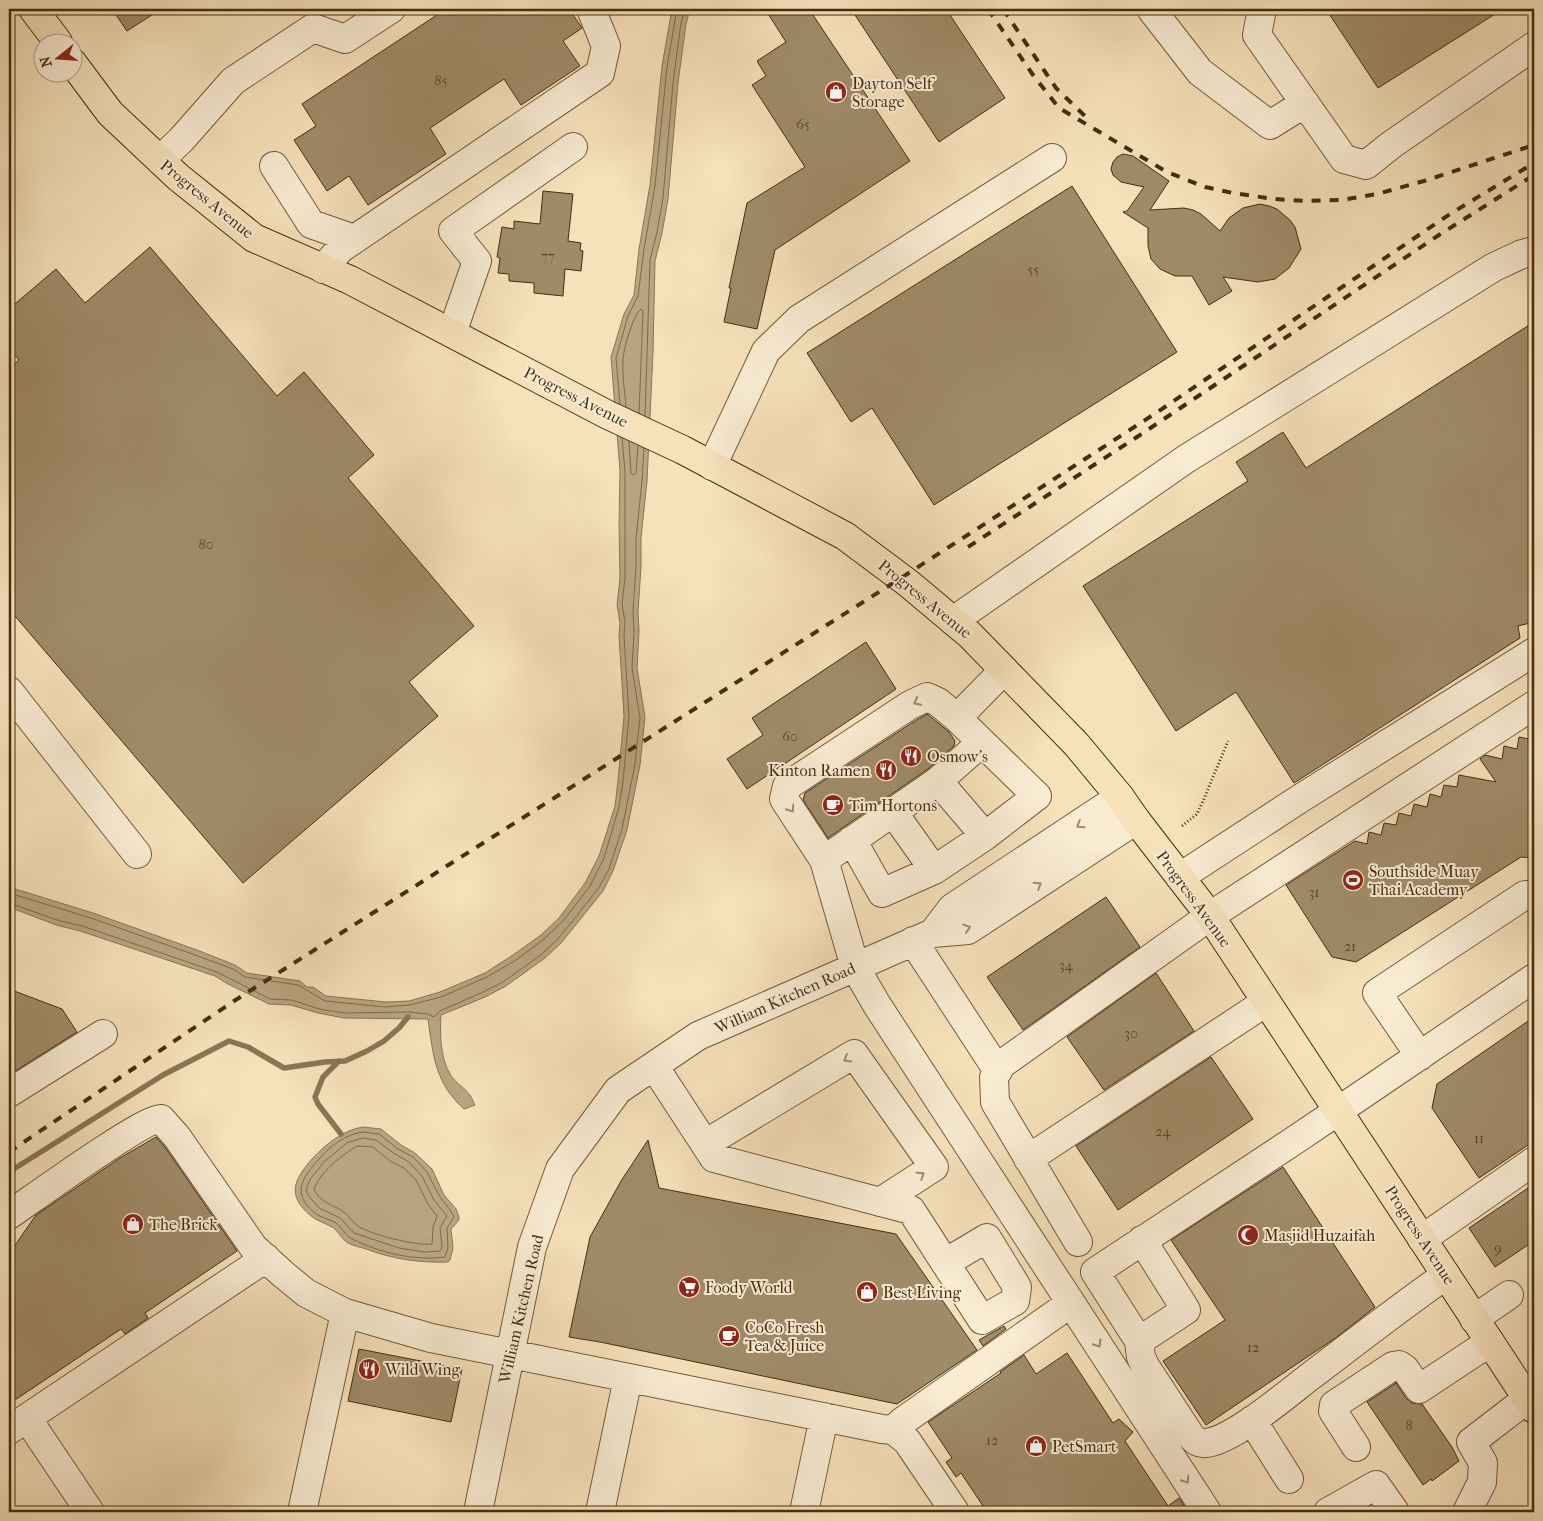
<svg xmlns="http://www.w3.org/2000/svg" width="1543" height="1521" font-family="'IM FELL French Canon',serif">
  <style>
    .water { fill: #b9a481; stroke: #8a7554 }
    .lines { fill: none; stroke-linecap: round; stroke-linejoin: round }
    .shore { stroke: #7e6949; stroke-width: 1 }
    .stream { stroke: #8a7554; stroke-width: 5.5 }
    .building { fill: #a08b69; stroke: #432e11 }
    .minor-casing { stroke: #705b3c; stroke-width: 30 }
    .major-casing { stroke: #432e11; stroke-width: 30 }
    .path { stroke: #432e11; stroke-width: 3; stroke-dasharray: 1 2.5; stroke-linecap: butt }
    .minor { stroke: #f9ecd3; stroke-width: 28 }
    .major { stroke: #f6e1bb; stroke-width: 28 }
    .rail { stroke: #432e11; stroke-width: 4; stroke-dasharray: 9 9; stroke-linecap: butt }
    .oneway { stroke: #9e8d72 }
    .labels { text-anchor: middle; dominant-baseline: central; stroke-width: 4; stroke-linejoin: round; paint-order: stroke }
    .number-label { font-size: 14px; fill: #5a4527 }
    .poi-label { font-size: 16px; fill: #432e11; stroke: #f9ecd3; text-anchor: start }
    .street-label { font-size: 16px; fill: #432e11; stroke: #f9ecd3 }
  </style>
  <rect width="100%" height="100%" fill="#f6e1bb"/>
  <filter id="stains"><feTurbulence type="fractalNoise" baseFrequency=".004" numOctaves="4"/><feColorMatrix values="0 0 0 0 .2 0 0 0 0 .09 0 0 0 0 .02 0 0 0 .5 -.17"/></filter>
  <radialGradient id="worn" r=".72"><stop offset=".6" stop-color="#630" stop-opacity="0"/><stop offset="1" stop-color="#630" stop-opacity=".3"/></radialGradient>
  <!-- water -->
  <path class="water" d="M672 9H690L686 24 678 83 668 199 662 233 655 261 653 352 647 481 641 538V567L638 612 639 631 637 668 645 717 640 765 627 830 613 871 603 891 562 942 545 958 506 986 485 997 441 1015C440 1034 440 1057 450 1074 455 1083 464 1087 469 1094 472 1097 473 1102 475 1105L464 1109C435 1083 433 1055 428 1019L344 1018 318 1013 291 1005 269 1004 228 984 215 976 80 931 56 925 9 907V887L93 913 197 950 235 965 247 973 300 981 307 987H313L326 996 386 1002 409 1001 440 992 485 973 513 955 541 935 559 918 585 883 599 856 615 806 618 781 624 716 619 636 620 623 617 605 620 578 619 524 620 471 611 357 624 314 634 295 639 249 650 185 662 66Z
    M363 1127 381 1129 401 1145 415 1153 432 1169 444 1195 456 1209 459 1217V1220L451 1229 453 1248 450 1260 448 1262C418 1263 393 1259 366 1249 360 1247 353 1246 348 1243 341 1239 338 1230 332 1227 325 1223 317 1221 311 1216 286 1195 294 1180 312 1159 326 1144 343 1130 363 1127Z"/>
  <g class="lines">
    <!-- shore -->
    <path class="shore" d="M620 404 616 358 628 316 638 296 644 249 655 186 667 67 677 9
      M626 407C625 392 622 375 623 360 623 350 633 315 641 309L643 312 639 413
      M645 416 650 260 657 232 663 198 673 83 681 23 685 9
      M629 441 631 473 633 475 636 473 638 445
      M9 893 91 918 195 955 233 969 245 977 298 985 325 1001 385 1007 410 1005 441 997 487 977 516 960 543 940 563 921 590 886 604 858 619 807 623 782 629 716 624 636 625 622 622 604 625 578V471L622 438
      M9 903 57 920 82 926 217 972 270 999 292 1000 319 1009 344 1013 409 1012 428 1014 434 1017 440 1011 483 992 503 982 542 954 558 939 598 889 609 869 622 829 635 764 640 718 632 668 634 632 633 611 636 567V538L642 481 644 448
      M363 1132 379 1134 398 1149 413 1157 427 1172 440 1197 451 1211 454 1217 447 1228 448 1248 445 1257C415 1261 380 1253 352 1239 345 1236 342 1227 336 1223 330 1219 321 1218 315 1213 291 1194 302 1178 319 1159 330 1146 346 1134 363 1132Z
      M363 1138 376 1140 395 1154 409 1162 422 1176 434 1200 447 1216 440 1228 442 1247 440 1251 425 1252 399 1248 354 1233 340 1218 319 1208 308 1195 306 1190 310 1179 325 1161 347 1143Z
      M358 1146 373 1147 390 1161 404 1168 416 1180 428 1204 437 1216 433 1227 432 1244C417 1246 371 1235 358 1226 352 1222 348 1214 341 1210 330 1204 321 1202 314 1190 319 1173 342 1154 358 1146Z"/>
    <!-- stream -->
    <path class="stream" d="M339 1061 323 1077 315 1097 318 1104 341 1134
      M9 1172 163 1075 229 1041 248 1047 284 1068 325 1062 345 1061 367 1051 384 1041 399 1028 408 1017"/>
  </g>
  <!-- building -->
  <path class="building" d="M112 9H161L127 31Z
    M446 9H569L582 28 563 41 580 66 521 105 504 79 430 128 446 154 368 205 349 176 327 191 294 140 316 126 302 104Z
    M765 9H809L910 161 775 250 757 329 724 322 731 288H729L747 203 805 167 752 85 766 76 757 61 786 42Z
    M851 9H946L1005 98 939 142Z
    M1326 9H1503L1378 88Z
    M1123 154 1133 156 1169 181 1150 210 1184 208 1193 210 1201 214 1220 231 1229 218 1243 208 1260 204 1269 206 1277 209 1290 220 1295 227 1301 249 1289 268 1275 279 1258 282 1223 277 1232 291 1209 305 1192 276H1175L1160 269 1151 259 1148 246V228L1123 212 1127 211 1144 187 1121 182 1113 175 1111 169 1113 162 1117 157Z
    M1072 186 1177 352 934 505 872 408 851 422 807 353Z
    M543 191 573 194 568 241 581 243 580 250 583 251 581 271 565 269 563 296 534 293V283L509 281V274L498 273 500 258 497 257 502 227 514 229V221L540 224Z
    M150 247 277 396 304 372 374 455 348 478 474 626 409 682 438 716 243 883 9 609V369L19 360 9 348V309L56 269 85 303Z
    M1534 322V622L1518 626 1520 638 1294 783 1236 692 1176 731 1083 586 1248 481 1236 462 1283 432 1306 468Z
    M866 642 896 689 747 789 727 759 763 735 752 718Z
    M927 714 949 732 955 741 954 746 928 769 828 838 803 800 805 793 918 719Z
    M1519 737 1534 740V858L1521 857 1356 962 1332 957 1286 885 1355 841 1367 844 1369 832 1381 835 1384 823 1396 825 1399 813 1411 816 1414 804 1427 807 1430 794 1441 797 1444 785 1457 787 1459 775 1496 782 1480 759 1485 755 1502 759 1504 746 1517 749Z
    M1106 897 1140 947 1023 1030 987 977Z
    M1156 973 1194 1031 1104 1090 1067 1037Z
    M9 989 62 1009 77 1032 9 1075Z
    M1534 1017V1141L1479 1178 1432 1108 1437 1084Z
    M1211 1057 1253 1119 1118 1210 1076 1146Z
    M156 1137 165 1147 237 1251 145 1313 148 1318 125 1334 121 1329 9 1404V1254L36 1215 120 1158Z
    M648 1140 659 1188 896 1234 977 1350 897 1404 600 1342 569 1337 590 1237 621 1181Z
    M1283 1167 1375 1307 1337 1337 1206 1425 1163 1361 1225 1320 1171 1240Z
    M1534 1184V1241L1495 1267 1469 1228Z
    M1004 1326 1006 1329 983 1346 979 1340Z
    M359 1349 462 1369 451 1422 348 1401Z
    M1067 1353 1113 1423 1119 1419 1133 1432 1125 1441 1168 1506 1179 1498 1189 1512H987L961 1473 956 1477 946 1462 952 1458 928 1422 1001 1373 1000 1372 1024 1355 1036 1374Z
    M1396 1383 1406 1398 1412 1403 1422 1404 1452 1447 1459 1461 1432 1481 1431 1479 1423 1485 1367 1402Z"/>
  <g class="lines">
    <!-- minor casing -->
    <g class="minor-casing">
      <path id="minor" d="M1151 9 1200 72 1270 125 1305 103
        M1262 9 1257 35 1344 159 1366 165 1391 145 1534 46
        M160 160 181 140 233 81 313 28 345 39 391 9
        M274 166 311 224 354 239
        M323 269 340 249 600 73 606 46 591 9
        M452 333 477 261 453 231 573 147
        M712 466 766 351 799 319 1052 158
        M953 621 1186 459 1494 267 1522 254 1534 251
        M9 691 137 854
        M957 718 1004 670
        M981 743 938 781 824 860 855 967 877 1005 1207 1512
        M938 781 985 836
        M893 812 934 870
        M824 860 784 799 787 786 910 705 927 697 938 702 957 718 1037 796 985 836 934 870 882 893 852 840
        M1180 877 1301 798 1534 652
        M933 933 952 908 1120 797
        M913 941 998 1071
        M1420 1056 1377 993 1525 895 1534 896
        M654 1066 714 1158 911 1210 982 1320 1015 1301 1017 1287 987 1238 945 1263
        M9 1093 103 1034
        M705 1144 854 1054 934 1167 880 1202
        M1028 1159 1266 1002
        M9 1215C31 1200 144 1118 161 1119L177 1137 254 1248 284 1275 306 1293 345 1313 431 1338 882 1429 893 1430 907 1441 955 1512
        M1422 1239 1534 1161
        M1142 1240 1186 1310 1139 1341 1095 1272 1295 1140 1338 1111 1534 978
        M1078 1242 995 1102 994 1077 1002 1064 1210 916 1534 705
        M1474 1319 1509 1295
        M1139 1341 1141 1357 1145 1366 1190 1435C1194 1440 1199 1444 1206 1443 1233 1440 1286 1395 1308 1378 1354 1343 1399 1308 1446 1275
        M27 1418 90 1512
        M1252 1420 1289 1479
        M9 1430 266 1258
        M893 1430 903 1421 1071 1303
        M1356 1447 1333 1411 1334 1405 1393 1366 1399 1365 1405 1369 1419 1389 1490 1342
        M302 1512 345 1313
        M478 1512 532 1247 560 1169 618 1090 698 1036 933 933 968 930 1136 820
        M600 1512 628 1378
        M804 1512 824 1417
        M1328 1512 1376 1485 1395 1512
        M1467 1512 1482 1482 1483 1463 1471 1442 1527 1399"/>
    </g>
    <!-- major casing -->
    <g class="major-casing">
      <path id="major" d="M33 9 58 42
        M72 62 110 113 178 177 254 238 350 280 608 415 683 450 845 536 908 583 970 635 1077 745 1120 797 1136 820 1210 916 1534 1409"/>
    </g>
    <!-- path -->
    <path class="path" d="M1182 826 1197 814 1203 801 1228 741"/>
    <!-- minor -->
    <use href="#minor" class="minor"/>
    <!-- major -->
    <use href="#major" class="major"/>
    <!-- rail -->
    <path class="rail" d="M988 9 1033 75 1059 108 1167 172 1205 187 1233 193 1274 199 1305 201 1342 200 1377 194 1424 181 1534 145
      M1003 9 1056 88 1088 119
      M968 547 1140 435 1439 235 1534 175
      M9 1152 234 1001 901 578 1156 413 1450 214 1534 163"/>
  </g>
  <!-- one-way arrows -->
  <defs><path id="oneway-chevron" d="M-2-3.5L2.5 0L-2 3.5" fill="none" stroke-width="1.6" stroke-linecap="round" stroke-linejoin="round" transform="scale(1.25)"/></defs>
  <g class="oneway">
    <use href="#oneway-chevron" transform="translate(917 702) rotate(153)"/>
    <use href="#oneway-chevron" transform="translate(791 809) rotate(57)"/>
    <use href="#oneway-chevron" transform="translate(1080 825) rotate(147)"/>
    <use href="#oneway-chevron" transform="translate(1038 885) rotate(-33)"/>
    <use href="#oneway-chevron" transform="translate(967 928) rotate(-18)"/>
    <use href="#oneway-chevron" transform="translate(847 1059) rotate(149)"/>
    <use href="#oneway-chevron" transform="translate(921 1175) rotate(-33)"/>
    <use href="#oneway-chevron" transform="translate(1098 1344) rotate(57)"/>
    <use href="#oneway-chevron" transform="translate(1186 1480) rotate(57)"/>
  </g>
  <!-- icons -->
  <defs>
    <g id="shop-disc" transform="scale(1.125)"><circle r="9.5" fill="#8f2418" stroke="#f9ecd3"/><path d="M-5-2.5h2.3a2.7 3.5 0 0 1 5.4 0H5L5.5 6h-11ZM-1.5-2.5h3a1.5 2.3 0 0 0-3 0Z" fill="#fff"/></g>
    <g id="restaurant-disc" transform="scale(1.125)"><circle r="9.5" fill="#8f2418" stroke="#f9ecd3"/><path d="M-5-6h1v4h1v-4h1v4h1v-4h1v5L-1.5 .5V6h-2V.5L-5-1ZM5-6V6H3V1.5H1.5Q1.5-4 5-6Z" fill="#fff"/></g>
    <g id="cafe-disc" transform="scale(1.125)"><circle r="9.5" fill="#8f2418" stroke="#f9ecd3"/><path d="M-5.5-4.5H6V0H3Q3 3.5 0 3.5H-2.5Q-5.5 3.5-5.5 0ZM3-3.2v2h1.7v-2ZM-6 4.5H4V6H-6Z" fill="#fff"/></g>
    <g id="stadium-disc" transform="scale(1.125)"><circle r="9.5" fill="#8f2418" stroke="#f9ecd3"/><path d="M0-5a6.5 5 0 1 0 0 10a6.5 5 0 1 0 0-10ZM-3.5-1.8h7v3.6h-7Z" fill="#fff"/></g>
    <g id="mosque-disc" transform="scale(1.125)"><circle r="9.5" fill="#8f2418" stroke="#f9ecd3"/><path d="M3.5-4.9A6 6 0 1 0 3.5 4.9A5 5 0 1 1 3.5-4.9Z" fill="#fff"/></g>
    <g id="supermarket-disc" transform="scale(1.125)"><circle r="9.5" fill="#8f2418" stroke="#f9ecd3"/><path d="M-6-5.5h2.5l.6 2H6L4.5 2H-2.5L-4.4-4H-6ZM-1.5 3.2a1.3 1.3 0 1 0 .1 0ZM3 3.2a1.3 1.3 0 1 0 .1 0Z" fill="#fff"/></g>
  </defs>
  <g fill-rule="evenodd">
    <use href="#shop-disc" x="836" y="92"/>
    <use href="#restaurant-disc" x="911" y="756"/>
    <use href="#restaurant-disc" x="886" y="770"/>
    <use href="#cafe-disc" x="833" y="805"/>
    <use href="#stadium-disc" x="1353" y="880"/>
    <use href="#shop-disc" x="133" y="1224"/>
    <use href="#mosque-disc" x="1248" y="1235"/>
    <use href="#supermarket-disc" x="689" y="1287"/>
    <use href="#shop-disc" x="867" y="1292"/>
    <use href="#cafe-disc" x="729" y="1336"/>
    <use href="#restaurant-disc" x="369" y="1369"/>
    <use href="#shop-disc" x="1036" y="1446"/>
  </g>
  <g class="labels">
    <!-- number labels -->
    <g class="number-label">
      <text x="441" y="80">85</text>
      <text x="803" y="124">65</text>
      <text x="548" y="256">77</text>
      <text x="1033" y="269">55</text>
      <text x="206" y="544">80</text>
      <text x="790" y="736">60</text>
      <text x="1314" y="892">31</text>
      <text x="1350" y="946">21</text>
      <text x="1066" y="965">34</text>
      <text x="1131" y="1033">30</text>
      <text x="1163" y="1131">24</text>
      <text x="1479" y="1138">11</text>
      <text x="1498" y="1248">9</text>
      <text x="1253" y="1347">12</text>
      <text x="1409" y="1425">8</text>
      <text x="992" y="1440">12</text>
    </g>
    <!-- poi labels -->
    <g class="poi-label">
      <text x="852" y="83">Dayton Self<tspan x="852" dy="18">Storage</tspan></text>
      <text x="927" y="756">Osmow's</text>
      <text x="870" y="770" text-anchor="end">Kinton Ramen</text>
      <text x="849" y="805">Tim Hortons</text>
      <text x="1369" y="871">Southside Muay<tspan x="1369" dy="18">Thai Academy</tspan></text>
      <text x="149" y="1224">The Brick</text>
      <text x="1264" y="1235">Masjid Huzaifah</text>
      <text x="705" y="1287">Foody World</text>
      <text x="883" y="1292">Best Living</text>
      <text x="745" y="1327">CoCo Fresh<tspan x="745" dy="18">Tea &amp; Juice</tspan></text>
      <text x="385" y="1369">Wild Wing</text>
      <text x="1052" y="1446">PetSmart</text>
    </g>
    <!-- street labels -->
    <g class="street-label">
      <text transform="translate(207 199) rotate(39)">Progress Avenue</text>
      <text transform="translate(576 397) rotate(27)">Progress Avenue</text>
      <text transform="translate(925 599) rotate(39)">Progress Avenue</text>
      <text transform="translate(1194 899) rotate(54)">Progress Avenue</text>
      <text transform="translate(785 998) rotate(-24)">William Kitchen Road</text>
      <text transform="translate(1420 1235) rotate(57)">Progress Avenue</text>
      <text transform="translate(521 1309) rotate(-77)">William Kitchen Road</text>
    </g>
  </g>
  <!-- margin -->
  <rect width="1543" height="1521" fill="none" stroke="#f6e1bb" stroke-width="30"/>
  <rect x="10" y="10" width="1523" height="1501" fill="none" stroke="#432e11" stroke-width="2.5"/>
  <rect x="15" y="15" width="1513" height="1491" fill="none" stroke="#432e11"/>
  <!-- north arrow -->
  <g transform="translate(58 58) rotate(253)"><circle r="24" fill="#f9ecd3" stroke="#b0a085"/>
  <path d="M0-4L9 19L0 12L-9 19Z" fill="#8f2418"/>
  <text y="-8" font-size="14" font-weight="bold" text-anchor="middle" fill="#432e11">N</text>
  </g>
  <rect width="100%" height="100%" filter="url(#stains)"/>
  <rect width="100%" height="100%" fill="url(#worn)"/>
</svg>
